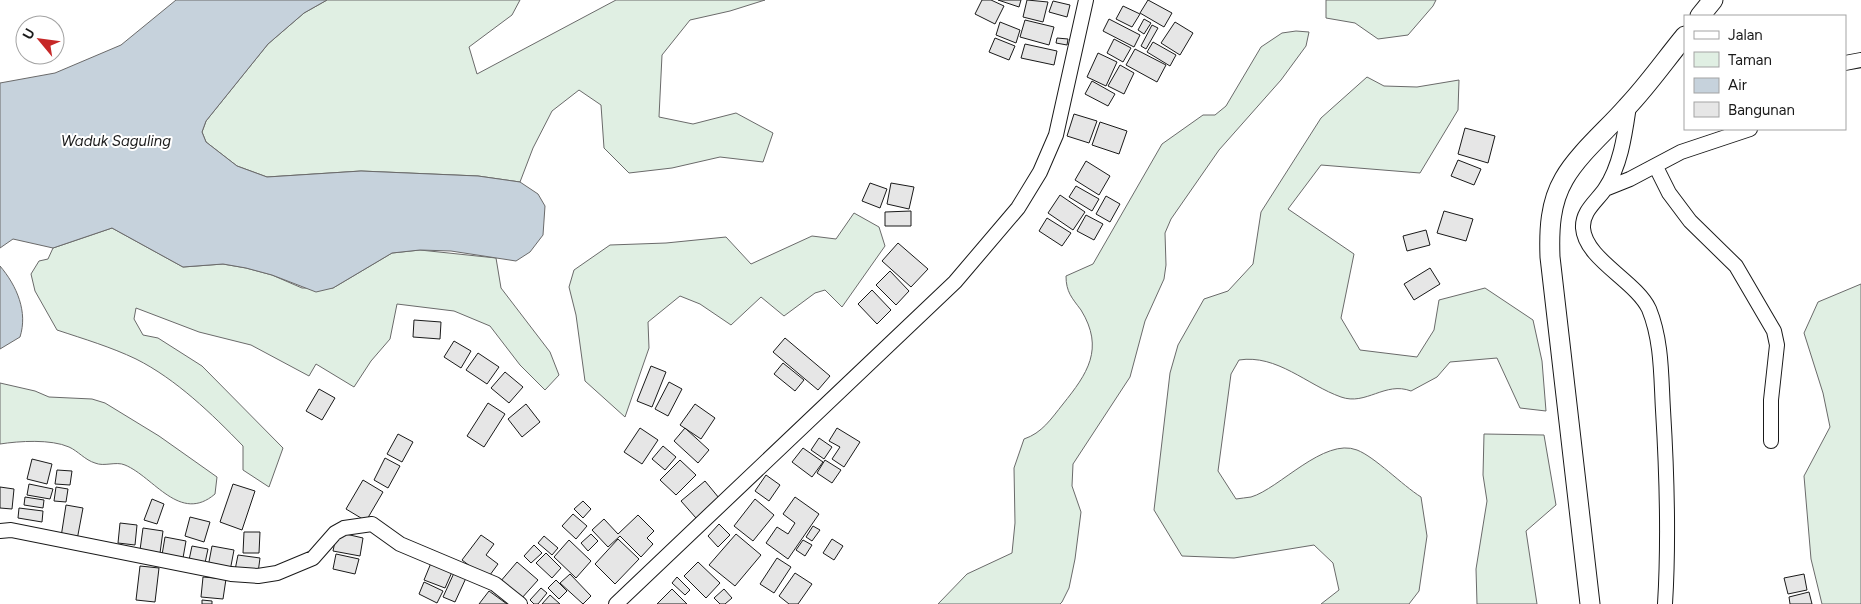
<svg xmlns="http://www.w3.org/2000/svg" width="1861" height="604" font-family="Figtree,sans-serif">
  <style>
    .green { fill: #e0efe3; stroke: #6a6a6a }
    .water { fill: #c6d2dc; stroke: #6a6a6a }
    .building { fill: #e6e6e6; stroke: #1a1a1a }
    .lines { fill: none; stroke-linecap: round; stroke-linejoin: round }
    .street-casing { stroke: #1a1a1a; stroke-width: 16 }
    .secondary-casing { stroke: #1a1a1a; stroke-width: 21 }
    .street { stroke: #fff; stroke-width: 14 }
    .secondary { stroke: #fff; stroke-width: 19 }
    .labels { text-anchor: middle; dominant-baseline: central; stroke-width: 4; stroke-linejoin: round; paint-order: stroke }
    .water-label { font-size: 15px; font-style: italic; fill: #1a1a1a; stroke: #fff }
  </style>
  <rect width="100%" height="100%" fill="#fff"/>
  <!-- green -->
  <path class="green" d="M327 0H520L512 15 469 47 477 74 616 0H765L730 11 690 20 662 55 659 117 693 124 736 113 773 133 763 162 720 157 672 168 629 173 604 148 601 105 579 90 552 111 533 148 520 182 478 176 361 171 267 177 237 166 206 142 202 132 206 121 268 44 304 13Z
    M1326 0H1436L1433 6 1408 35 1378 39 1355 23 1326 18Z
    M1296 31 1309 32 1306 46 1281 80 1219 150 1171 219 1165 233 1166 265 1164 279 1145 321 1130 377 1073 464 1072 486 1081 512 1075 559 1069 588 1062 602 1060 604H938L967 574 1012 553 1015 523 1014 468 1024 439C1042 433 1051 419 1063 404 1087 374 1105 349 1081 310 1072 298 1066 292 1066 276L1093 264 1162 144 1203 115H1215L1226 106 1261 47 1282 33Z
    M1367 77 1384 86 1417 87 1459 80 1458 110 1420 173 1321 165 1288 209 1354 254 1341 318 1360 350 1417 357 1434 330 1439 300 1485 288 1533 320 1542 361 1546 411 1520 408 1497 358 1450 362 1437 377 1411 391C1385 381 1366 406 1341 397 1307 385 1277 354 1239 360L1231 374 1218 471 1236 499C1241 498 1246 498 1251 497 1279 489 1324 437 1357 450 1375 457 1402 485 1421 497L1427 536 1419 591 1409 604H1321L1339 590 1333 563 1314 545 1234 558 1182 556 1154 510 1170 373 1178 345 1204 299 1228 291 1253 264 1261 212 1321 118Z
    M854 213 879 227 885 246 842 307 825 290 815 293 784 316 761 297 731 325 700 304 680 296 648 322 649 348 625 417 585 381 576 315 569 287 574 270 610 245 666 243 726 237 751 264 812 236 836 239Z
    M112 228 183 267 223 264 246 268 272 275 302 288H333L392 253 420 250 496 258 501 288 550 352 559 375 545 390 520 365 490 326 454 311 397 304 390 339 371 361 354 387 316 364 309 376 251 345 199 332 136 308 134 319 143 335 158 338 202 366 283 448 269 487 243 470V446C212 414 176 379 136 359 111 347 84 339 57 330L35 291 31 274 39 261 48 259 53 248Z
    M1861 284V604H1822L1811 559 1804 476 1830 427 1823 393 1804 333 1818 302Z
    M0 383 35 391 49 397 92 399 105 403 159 436 217 477 215 494C180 524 154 477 125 465 116 461 104 467 95 463 85 460 78 451 69 447 51 439 19 441 0 444Z
    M1484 434 1544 435 1556 505 1526 531 1537 604H1477L1476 569 1487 501 1483 475Z"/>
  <!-- water -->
  <path class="water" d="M176 0H327L304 13 268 44 206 121 202 132 206 142 237 166 267 177 361 171 478 176 520 182 538 194 545 206 543 235 530 252 516 261 451 251 420 250 392 253 333 288 316 292 272 275 246 268 223 264 183 267 112 228 53 248 13 239 0 248V83L55 73 121 45Z
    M0 266C17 286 28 312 20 337L0 349Z"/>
  <!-- building -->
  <path class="building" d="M982 0H991L1004 6 995 24 975 14Z
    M998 0H1021L1019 7Z
    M1027 0 1048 2 1043 22 1023 17Z
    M1148 0 1172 13 1164 27 1140 13Z
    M1053 1 1070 5 1067 17 1049 12Z
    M1123 6 1140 14 1132 27 1116 19Z
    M1109 19 1140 35 1134 47 1103 31Z
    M1144 19 1151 23 1144 34 1138 30Z
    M1025 20 1054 27 1049 45 1020 37Z
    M1000 22 1020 30 1016 43 996 35Z
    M1175 22 1193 33 1180 55 1161 43Z
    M1152 25 1158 28 1146 49 1141 46Z
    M995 38 1015 46 1009 60 989 52Z
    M1057 38 1068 39 1067 45 1056 43Z
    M1114 39 1131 48 1123 62 1107 53Z
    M1153 42 1176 55 1170 66 1147 52Z
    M1025 44 1057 51 1054 65 1021 58Z
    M1135 49 1166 65 1157 82 1126 65Z
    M1098 53 1117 62 1106 86 1087 77Z
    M1120 65 1134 73 1124 94 1108 86Z
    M1092 81 1115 94 1108 106 1085 94Z
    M1074 114 1097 121 1089 143 1067 136Z
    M1100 122 1127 131 1119 154 1092 145Z
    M1465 128 1495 136 1488 163 1458 154Z
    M1458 160 1481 169 1474 185 1451 176Z
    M1086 161 1110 176 1099 195 1075 180Z
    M870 183 887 189 880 208 862 201Z
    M891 183 914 187 909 209 887 204Z
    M1076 186 1099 199 1092 211 1069 197Z
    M1060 195 1085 212 1073 230 1048 213Z
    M1106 196 1120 204 1110 222 1096 214Z
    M911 211V226H885V212Z
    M1444 211 1473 219 1466 241 1437 233Z
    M1086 215 1103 224 1094 240 1077 231Z
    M1047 218 1071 233 1062 246 1039 231Z
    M1426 230 1430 245 1407 251 1403 236Z
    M898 243 928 269 911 287 882 261Z
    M1430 268 1440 284 1414 300 1404 284Z
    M890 271 909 291 896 305 876 285Z
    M872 290 891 310 877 324 858 304Z
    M414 320 441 322 440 339 413 337Z
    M785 338 830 376 818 390 773 352Z
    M454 341 471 351 461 368 444 357Z
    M478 353 499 367 487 384 466 370Z
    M783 363 804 380 795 391 774 374Z
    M651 366 666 372 652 407 637 401Z
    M505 372 523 387 509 403 491 388Z
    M669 382 682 389 668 416 655 409Z
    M319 389 335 398 322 420 306 411Z
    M488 403 505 414 484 447 467 436Z
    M526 404 540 422 522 437 508 419Z
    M695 404 715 418 701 439 680 425Z
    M640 428 658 440 642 464 624 452Z
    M685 428 709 450 698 463 674 441Z
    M837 428 860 442 844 467 832 459 840 447 829 441Z
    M398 434 413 442 402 462 387 454Z
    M819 438 832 447 824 459 811 450Z
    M663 446 676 457 665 470 652 459Z
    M803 448 823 462 812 477 792 462Z
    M385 458 400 466 388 488 374 480Z
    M32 459 52 464 47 484 27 479Z
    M680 460 696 475 676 495 660 480Z
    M825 460 841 470 832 483 817 473Z
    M57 470 72 471 70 485 55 484Z
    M766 475 780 485 769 501 755 491Z
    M363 480 383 492 366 521 346 509Z
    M705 481 719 498 696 518 681 501Z
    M29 484 53 489 50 499 27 495Z
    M233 484 255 491 242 530 220 522Z
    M0 487 14 489 12 509 0 508Z
    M56 487 68 489 66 502 54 501Z
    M25 497 44 500 43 508 24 505Z
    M795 497 819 514 788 559 766 543 777 527 788 534 795 523 783 514Z
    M152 499 164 504 157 524 144 520Z
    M755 499 774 515 753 541 734 526Z
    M583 501 591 509 583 518 574 509Z
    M66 505 83 508 77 540 61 537Z
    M19 508 43 511 42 522 18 518Z
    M573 514 587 526 576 539 562 526Z
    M638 515 654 531 647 538 653 544 641 557 620 536 608 547 592 530 604 519 618 534Z
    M190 517 210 522 204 542 185 536Z
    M120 523 137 525 135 545 118 543Z
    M719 524 730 535 718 547 708 536Z
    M813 526 820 530 812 541 806 537Z
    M143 528 163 531 160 553 140 550Z
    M244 532H260L259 553H243Z
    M337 532 363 538 360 556 333 551Z
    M591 534 598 541 588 551 581 543Z
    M736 534 761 555 735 586 709 565Z
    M481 535 494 544 486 555 498 564 487 579 462 560Z
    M544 536 558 548 552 555 538 543Z
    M165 537 186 541 183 558 162 555Z
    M618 539 639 559 615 584 595 564Z
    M832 539 843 546 834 560 823 553Z
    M569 540 591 561 576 578 554 557Z
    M803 540 812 545 805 556 796 550Z
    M534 545 542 553 531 563 524 556Z
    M192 546 208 549 205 563 189 560Z
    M212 546 234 550 230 571 208 567Z
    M546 553 561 568 552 578 536 563Z
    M336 554 359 559 355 574 333 569Z
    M238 555 260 558 258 573 235 570Z
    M777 558 791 567 774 593 760 584Z
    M517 562 538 580 521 599 500 582Z
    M698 562 720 583 706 598 684 576Z
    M431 563 452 572 445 588 424 580Z
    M140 566 159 568 155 602 136 600Z
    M454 573 466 578 455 602 443 597Z
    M795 573 812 584 798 604H789L779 596Z
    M570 574 591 596 583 604 560 583Z
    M1804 574 1807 590 1788 594 1784 578Z
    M203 577 226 579 223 599 201 597Z
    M677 577 690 590 685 595 672 583Z
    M556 580 567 591 559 599 548 588Z
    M424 582 443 591 437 603 419 594Z
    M541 588 547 593 538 604H534L530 600Z
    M672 589 687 604H657Z
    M724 589 732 598 725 604H720L714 598Z
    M489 591 507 604H479Z
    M1809 592 1812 604H1790L1789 597Z
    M550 595 560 604H542Z
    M202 600 212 601V604H202Z"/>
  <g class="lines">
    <!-- street casing -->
    <g class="street-casing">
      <path id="street" d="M1845 63 1861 60
        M1629 106C1625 133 1621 165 1605 189 1597 201 1582 211 1583 228 1585 259 1636 281 1649 309 1662 341 1661 376 1663 410 1667 475 1669 539 1665 604
        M1656 167 1669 193 1690 221 1736 266 1774 331 1777 345 1771 400V441
        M1605 189 1630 179 1681 152 1750 129
        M0 531 11 530 231 574 258 576 277 573 313 558 335 533 344 528 372 524 400 544 495 584 520 604
        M616 604 955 282 1018 208 1040 172 1056 135 1086 0"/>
    </g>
    <!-- secondary casing -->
    <g class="secondary-casing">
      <path id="secondary" d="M1700 16 1713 0
        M1590 604 1550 257C1549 230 1550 203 1564 179 1578 154 1608 129 1627 107 1648 85 1666 59 1685 36"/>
    </g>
    <!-- street -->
    <use href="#street" class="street"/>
    <!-- secondary -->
    <use href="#secondary" class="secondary"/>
  </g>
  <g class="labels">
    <!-- water labels -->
    <g class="water-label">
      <text x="116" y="141">Waduk Saguling</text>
    </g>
  </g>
  <!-- legend -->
  <rect x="1684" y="15" width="162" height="115" fill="#ffffff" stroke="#a3a3a3"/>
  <rect x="1694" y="31" width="25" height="8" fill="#ffffff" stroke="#a3a3a3"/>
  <text x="1728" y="40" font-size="15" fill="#1a1a1a">Jalan</text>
  <rect x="1694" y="52" width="25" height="15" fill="#e0efe3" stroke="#a3a3a3"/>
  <text x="1728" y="65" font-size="15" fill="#1a1a1a">Taman</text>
  <rect x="1694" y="78" width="25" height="15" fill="#c6d2dc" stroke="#a3a3a3"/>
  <text x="1728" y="90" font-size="15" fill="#1a1a1a">Air</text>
  <rect x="1694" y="102" width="25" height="15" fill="#e6e6e6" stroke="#a3a3a3"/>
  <text x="1728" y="115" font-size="15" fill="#1a1a1a">Bangunan</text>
  <!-- north arrow -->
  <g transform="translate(40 40) rotate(299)"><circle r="24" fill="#ffffff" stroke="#a3a3a3"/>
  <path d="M0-4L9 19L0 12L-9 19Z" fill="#c62828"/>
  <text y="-8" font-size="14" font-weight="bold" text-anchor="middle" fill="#1a1a1a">U</text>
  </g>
</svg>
